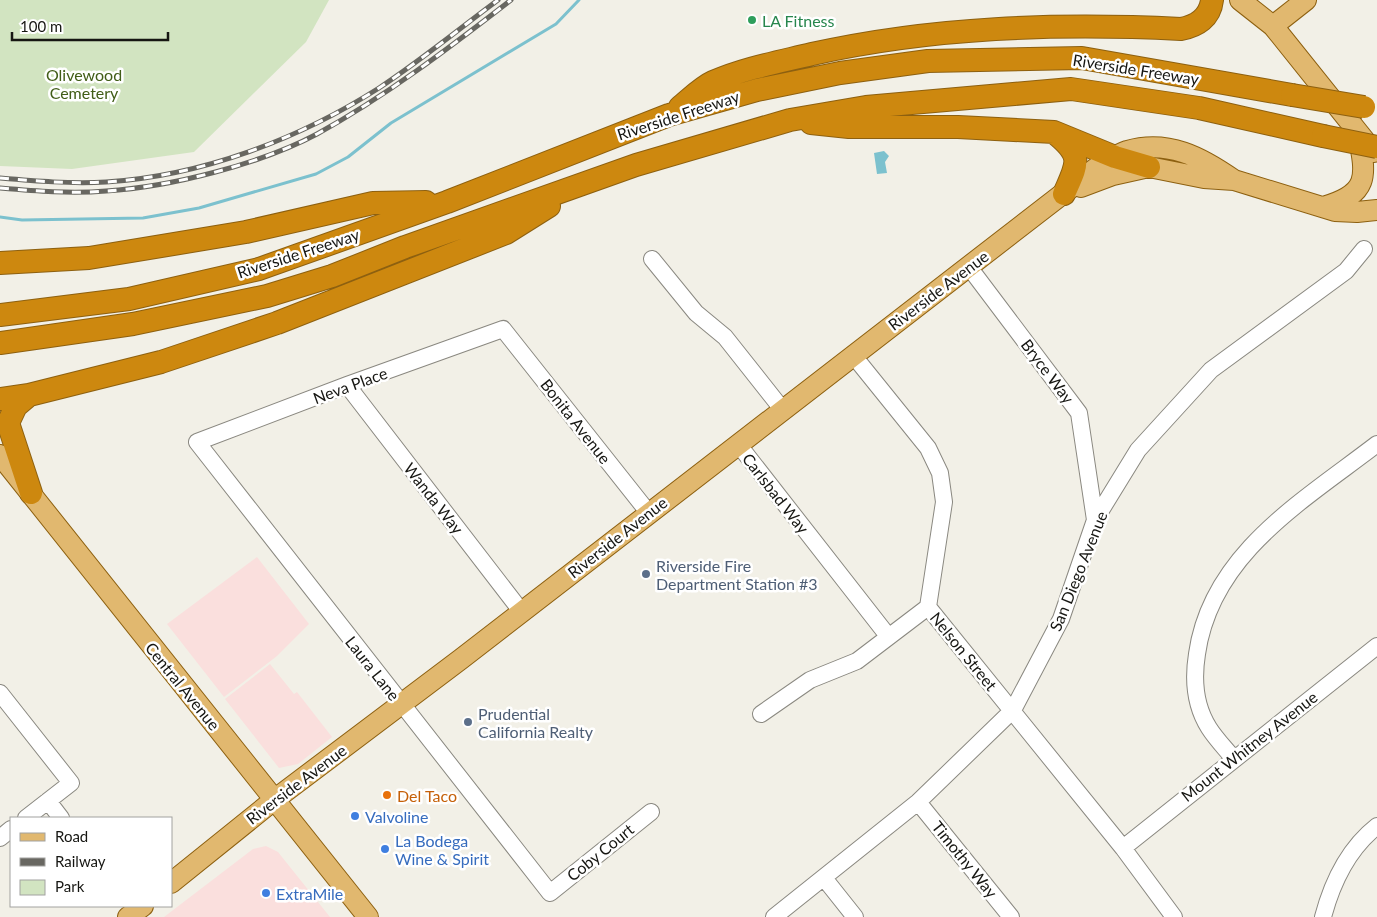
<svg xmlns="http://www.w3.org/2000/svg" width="1377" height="917" font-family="Lato,sans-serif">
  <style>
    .commercial { fill: #fadfdd }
    .green { fill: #d2e4c1 }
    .water { fill: #7cc1ce }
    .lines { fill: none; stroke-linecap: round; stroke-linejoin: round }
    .stream { stroke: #7cc1ce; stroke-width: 3 }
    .minor-casing { stroke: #8a8880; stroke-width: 18 }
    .major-casing { stroke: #8d6010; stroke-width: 22 }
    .highway-casing { stroke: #8d6010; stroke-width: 24 }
    .minor { stroke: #fff; stroke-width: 16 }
    .major { stroke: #e1b86f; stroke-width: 20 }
    .highway { stroke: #cd880f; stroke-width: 22 }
    .rail-casing { stroke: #686761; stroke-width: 5 }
    .rail { stroke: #fff; stroke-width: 3; stroke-dasharray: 9; stroke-linecap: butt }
    .highway-bridge-casing { stroke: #8d6010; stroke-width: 24; stroke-linecap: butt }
    .highway-bridge { stroke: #cd880f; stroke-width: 22 }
    .leisure-dot { fill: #2e9e5b; stroke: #fff; stroke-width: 2 }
    .service-dot { fill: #5c6f8a; stroke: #fff; stroke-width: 2 }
    .food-dot { fill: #e8710a; stroke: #fff; stroke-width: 2 }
    .shop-dot { fill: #3f7fe0; stroke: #fff; stroke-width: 2 }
    .labels { text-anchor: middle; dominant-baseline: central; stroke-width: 5; stroke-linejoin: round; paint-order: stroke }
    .leisure-label { font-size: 16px; fill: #27864d; stroke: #fff; text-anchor: start }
    .street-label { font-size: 16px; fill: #161612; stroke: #fff }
    .park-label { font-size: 16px; fill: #415d17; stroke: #fff }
    .service-label { font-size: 16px; fill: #4e5e75; stroke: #fff; text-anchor: start }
    .food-label { font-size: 16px; fill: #c56008; stroke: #fff; text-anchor: start }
    .shop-label { font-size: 16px; fill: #366cbe; stroke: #fff; text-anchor: start }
  </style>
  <rect width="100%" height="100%" fill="#f2f0e7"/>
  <!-- commercial -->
  <path class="commercial" d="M257 557 309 624 277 656 224 697 167 624Z
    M270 664 294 694 297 692 332 737 298 764 279 768 225 699Z
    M266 846 278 852 330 917H164L253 849Z"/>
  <!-- green -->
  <path class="green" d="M0 0H329L306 42 194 152 72 169 0 166Z"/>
  <!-- water -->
  <path class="water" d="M884 151 889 156 885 162 887 173 877 174 874 153Z"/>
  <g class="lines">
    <!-- stream -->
    <path class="stream" d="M0 217 22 220 143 218 199 208 316 174 348 157 391 123 556 24 579 0"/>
    <!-- minor casing -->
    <g class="minor-casing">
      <path id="minor" d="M652 259 696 313 725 337 782 409
        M969 267 1079 413 1095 520
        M853 355 928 448 940 473 944 502 928 607 1123 848 1174 917
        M347 385 521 611
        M738 444 888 636
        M648 512 503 329 347 385 197 442 550 893 651 812
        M0 693 71 783 26 818
        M761 714 810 680 857 661 928 607
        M1233 758C1225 748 1216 739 1209 728 1195 706 1193 679 1197 654 1211 554 1303 501 1377 444
        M48 801 61 818
        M918 802 1011 917
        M0 838 11 829
        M1123 848 1377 646
        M824 878 855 917
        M774 917 918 802 1013 710 1061 619 1095 520 1138 450 1211 370 1346 271 1364 249
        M1323 917C1332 883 1349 848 1377 826"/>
    </g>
    <!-- major casing -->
    <g class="major-casing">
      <path id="major" d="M1240 0 1273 26 1374 152
        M1273 26 1306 0
        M1081 187 1113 175 1149 167 1204 178 1234 180 1335 211 1357 212 1377 210
        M1323 207C1369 194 1367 177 1358 135
        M0 455 368 917
        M171 883 274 800 461 659 1100 165C1108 161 1118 154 1127 151 1168 139 1201 157 1234 180
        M128 917 143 906"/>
    </g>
    <!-- highway casing -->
    <g class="highway-casing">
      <path id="highway" d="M680 107C690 99 702 87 713 82 745 68 779 62 812 54 933 27 1057 23 1181 29 1197 26 1210 18 1212 0
        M811 123 849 127H958L1054 132 1115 157 1149 167
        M1056 134C1084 157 1077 164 1064 194
        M0 263 89 258 246 232 373 203 426 202
        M0 315 129 299 259 269 447 202 669 115 757 90 840 73 928 61 1082 58 1292 95
        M0 343 133 324 267 296 332 276 405 247 636 165 790 120 866 107 1071 89 1199 108 1323 136
        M29 395 16 406 8 423 31 493
        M0 399 29 395 161 362 277 323 506 233 549 206"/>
    </g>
    <!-- minor -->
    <use href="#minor" class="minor"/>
    <!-- major -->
    <use href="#major" class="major"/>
    <!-- highway -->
    <use href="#highway" class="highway"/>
    <!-- rail casing -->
    <g class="rail-casing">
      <path id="rail" d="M0 178C35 181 71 184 106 182 202 176 299 139 379 88 420 61 459 29 498 0
        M0 188C35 191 71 194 106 191 170 187 261 164 317 134 386 96 449 48 511 0"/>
    </g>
    <!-- rail -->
    <use href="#rail" class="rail"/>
    <!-- highway-bridge casing -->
    <g class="highway-bridge-casing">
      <path id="highway-bridge" d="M1292 95 1364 107
        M1323 136 1377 147"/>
    </g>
    <!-- highway-bridge -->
    <use href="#highway-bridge" class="highway-bridge"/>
  </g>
  <!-- markers -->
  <circle class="leisure-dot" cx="752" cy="20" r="5"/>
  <g class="service-dot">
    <circle cx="646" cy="574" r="5"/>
    <circle cx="468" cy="722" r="5"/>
  </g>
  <circle class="food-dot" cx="387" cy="795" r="5"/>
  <g class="shop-dot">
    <circle cx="355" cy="816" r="5"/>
    <circle cx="385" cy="849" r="5"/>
    <circle cx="266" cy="893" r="5"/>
  </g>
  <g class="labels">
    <!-- leisure labels -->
    <g class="leisure-label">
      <text x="762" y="20">LA Fitness</text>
    </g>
    <!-- street labels -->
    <g class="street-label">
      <text transform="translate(1136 69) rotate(9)">Riverside Freeway</text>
      <text transform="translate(678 115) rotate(-18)">Riverside Freeway</text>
      <text transform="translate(298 253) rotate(-18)">Riverside Freeway</text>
      <text transform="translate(938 290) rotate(-37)">Riverside Avenue</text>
      <text transform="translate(1048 371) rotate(53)">Bryce Way</text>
      <text transform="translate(350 385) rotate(-20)">Neva Place</text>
      <text transform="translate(576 421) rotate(52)">Bonita Avenue</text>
      <text transform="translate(776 493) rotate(52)">Carlsbad Way</text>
      <text transform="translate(434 498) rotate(52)">Wanda Way</text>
      <text transform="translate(617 537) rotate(-38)">Riverside Avenue</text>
      <text transform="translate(1078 571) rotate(-68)">San Diego Avenue</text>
      <text transform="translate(964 651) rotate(51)">Nelson Street</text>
      <text transform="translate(373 668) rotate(52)">Laura Lane</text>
      <text transform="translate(183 686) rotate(51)">Central Avenue</text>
      <text transform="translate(1249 746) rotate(-38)">Mount Whitney Avenue</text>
      <text transform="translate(296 784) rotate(-37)">Riverside Avenue</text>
      <text transform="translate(600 852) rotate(-39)">Coby Court</text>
      <text transform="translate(965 859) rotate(51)">Timothy Way</text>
    </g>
    <!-- park labels -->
    <g class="park-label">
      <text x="84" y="74">Olivewood<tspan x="84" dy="18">Cemetery</tspan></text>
    </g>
    <!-- service labels -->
    <g class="service-label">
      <text x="656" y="565">Riverside Fire<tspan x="656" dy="18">Department Station #3</tspan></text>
      <text x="478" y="713">Prudential<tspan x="478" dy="18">California Realty</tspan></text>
    </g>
    <!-- food labels -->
    <g class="food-label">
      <text x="397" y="795">Del Taco</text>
    </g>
    <!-- shop labels -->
    <g class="shop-label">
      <text x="365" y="816">Valvoline</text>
      <text x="395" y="840">La Bodega<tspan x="395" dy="18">Wine &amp; Spirit</tspan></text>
      <text x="276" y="893">ExtraMile</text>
    </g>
  </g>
  <!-- legend -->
  <rect x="10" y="817" width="162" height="90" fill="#ffffff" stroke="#a2a2a0"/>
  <rect x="20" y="833" width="25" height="8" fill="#e1b86f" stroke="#a2a2a0"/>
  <text x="55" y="842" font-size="15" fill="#161612">Road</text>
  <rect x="20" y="858" width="25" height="8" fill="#686761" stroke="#a2a2a0"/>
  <text x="55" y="867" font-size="15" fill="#161612">Railway</text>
  <rect x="20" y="880" width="25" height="15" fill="#d2e4c1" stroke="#a2a2a0"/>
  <text x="55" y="892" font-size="15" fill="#161612">Park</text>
  <!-- scale -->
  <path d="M12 32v8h156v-8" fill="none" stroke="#161612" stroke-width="2.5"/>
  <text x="20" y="32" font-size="15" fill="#161612" stroke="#ffffff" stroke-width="4" paint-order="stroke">100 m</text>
</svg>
